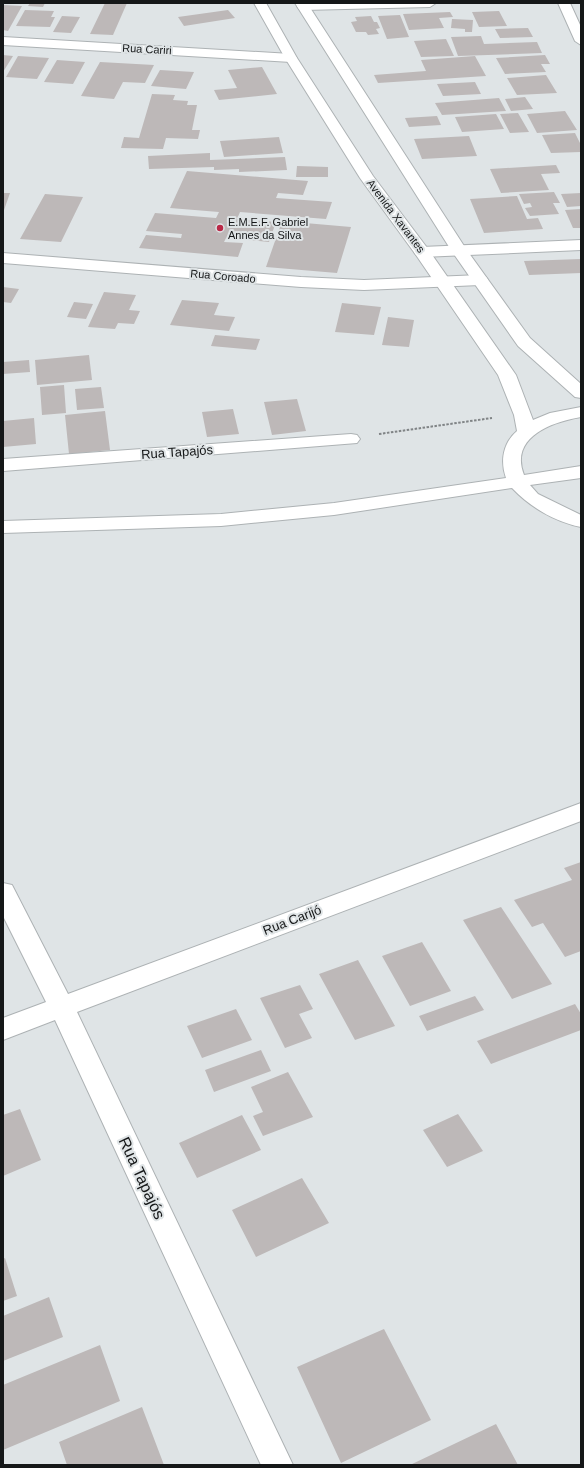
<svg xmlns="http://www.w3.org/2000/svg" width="584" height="1468" font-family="Helvetica,sans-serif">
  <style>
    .building { fill: #bdb8b8 }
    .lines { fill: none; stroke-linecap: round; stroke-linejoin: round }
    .minor-casing { stroke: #adb2b4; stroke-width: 2 }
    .major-casing { stroke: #adb2b4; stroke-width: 2 }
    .path { stroke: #808486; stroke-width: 2; stroke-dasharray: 2.5 1.5; stroke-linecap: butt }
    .minor { fill: #fff; fill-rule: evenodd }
    .major { fill: #fff; fill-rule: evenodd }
    .poi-dot { fill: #ba2947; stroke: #dfe4e6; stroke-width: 1.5 }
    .labels { text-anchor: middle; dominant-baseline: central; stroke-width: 4; stroke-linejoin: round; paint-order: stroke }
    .far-street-label { font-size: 11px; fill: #151718; stroke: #dfe4e6 }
    .far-poi-label { font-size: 11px; fill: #151718; stroke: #dfe4e6; text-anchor: start }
    .street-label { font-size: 13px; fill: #151718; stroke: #dfe4e6 }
    .near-street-label { font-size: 16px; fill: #151718; stroke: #dfe4e6 }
  </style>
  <rect width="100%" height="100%" fill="#dfe4e6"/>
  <!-- building -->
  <path class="building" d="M30 3H45L43 7 28 6Z
    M105 3H127L113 35 90 34Z
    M3 5 22 6 8 31 3 30Z
    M25 10 54 11 51 17H55L50 27 16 26Z
    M228 10 235 18 184 26 178 17Z
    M499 11 507 26 479 27 472 12Z
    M450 12 453 17 439 18 444 28 409 30 403 14Z
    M400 15 409 37 387 39 378 16Z
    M62 16 80 17 71 33 53 32Z
    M371 16 374 22H377L380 28 376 29 379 34 368 35 366 32H356L351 22 357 21 355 17Z
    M452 19 473 20 472 32H465V29L451 28Z
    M528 28 533 37 500 38 495 29Z
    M481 36 484 44 537 42 542 53 458 56 451 37Z
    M446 39 454 56 421 57 414 41Z
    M3 55 13 56 3 72Z
    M545 55 550 64H541L546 72 505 74 496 58Z
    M18 56 49 58 37 79 6 77Z
    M475 56 486 76 378 83 374 75 426 71 421 60Z
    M57 60 85 62 73 84 44 82Z
    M100 62 154 65 145 83 123 82 114 99 81 96Z
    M262 67 277 94 219 100 214 90 237 88 228 70Z
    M160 70 194 72 186 89 151 86Z
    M546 75 557 93 517 95 507 78Z
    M475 82 481 94 443 96 437 84Z
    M152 94 175 95 173 100 188 101 187 105H197L192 130H200L198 139 166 138 163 149 121 148 124 137 139 138Z
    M525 97 533 109 511 111 505 99Z
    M499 98 506 111 442 115 435 103Z
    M565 111 577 130 537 133 527 114Z
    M518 113 529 132 510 133 500 114Z
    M496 114 504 129 462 132 455 117Z
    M437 116 441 125 409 127 405 118Z
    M575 133 581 145V152L551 153 542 135Z
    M469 136 477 156 422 159 414 139Z
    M279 137 283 153 224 157 220 141Z
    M210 153V160L285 157 287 170 239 172V169L214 170V167L149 169 148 156Z
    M556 165 560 173 541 174 549 190 501 193 490 169Z
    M297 166 328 167V177H296Z
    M187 171 308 181 303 195 278 193 276 198 332 202 326 219 240 212 237 219 276 222 269 242 226 238 224 242 243 243 238 257 139 248 146 235 181 238 182 234 146 231 155 213 216 218 219 212 170 208Z
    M554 192 560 203H553L559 214 530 216 525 208 532 207 530 203 524 204 519 194Z
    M3 193H10L3 213Z
    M581 193V206L567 207 561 194Z
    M45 194 83 197 61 242 20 239Z
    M517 196 527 219 538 218 543 229 484 233 470 199Z
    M581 209V228H573L565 210Z
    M282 221 351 227 337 273 266 267Z
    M581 259V273L529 275 524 261Z
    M3 287 19 289 11 303 3 302Z
    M104 292 136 295 129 310 140 311 134 324 118 323 115 329 88 327Z
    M182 300 219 303 214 315 235 317 229 331 170 325Z
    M74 302 93 304 86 319 67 317Z
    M342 303 381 307 374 335 335 332Z
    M388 317 414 320 409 347 382 345Z
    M215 335 260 339 256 350 211 346Z
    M89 355 92 380 37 385 35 360Z
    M29 360 30 372 3 374V362Z
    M64 385 66 413 42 415 40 387Z
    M101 387 104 408 77 410 75 389Z
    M297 399 306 431 272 435 264 402Z
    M233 409 239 434 207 437 202 412Z
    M105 411 110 450 69 454 65 415Z
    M34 418 36 444 3 447V421Z
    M581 862V951L565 957 543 923 532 927 514 900 572 880 564 868Z
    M501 907 552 984 512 999 463 920Z
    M422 942 451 991 410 1006 382 956Z
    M358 960 395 1026 355 1040 319 974Z
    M300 985 313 1009 299 1014 312 1038 285 1048 260 998Z
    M475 996 484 1010 427 1031 419 1016Z
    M575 1004 581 1014V1030L491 1064 477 1041Z
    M236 1009 252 1040 202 1058 187 1026Z
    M261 1050 271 1071 214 1092 205 1070Z
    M288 1072 313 1117 263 1136 253 1116 263 1112 251 1087Z
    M20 1109 41 1160 3 1176V1115Z
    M458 1114 483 1151 447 1167 423 1130Z
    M242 1115 261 1150 197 1178 179 1143Z
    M302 1178 329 1223 256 1257 232 1210Z
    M5 1258 17 1296 3 1301V1259Z
    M49 1297 63 1337 3 1361V1316Z
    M384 1329 431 1420 341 1463 297 1367Z
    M100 1345 120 1401 3 1450V1385Z
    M142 1407 164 1465H67L59 1442Z
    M496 1424 518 1465H410Z"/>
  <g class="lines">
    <!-- minor casing -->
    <g class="minor-casing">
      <path id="minor" d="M299 3H436L430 7 303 10 299 9 297 6Z
        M558 3H570L581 27V45L575 41Z
        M3 37 291 54 297 58 291 62 3 45Z
        M581 240V250L422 257 416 255 414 252 416 249 422 247Z
        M3 253 301 277 364 280 480 275 486 277 488 280 486 283 480 285 364 290 301 287 3 263Z
        M351 434 357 435 360 439 357 443 3 471V459Z
        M581 803V821L77 1012 293 1465H261L55 1020 3 1040V1018L46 1002 3 916V883L12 885 68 994Z"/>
    </g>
    <!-- major casing -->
    <g class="major-casing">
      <path id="major" d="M254 3H266L297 58 373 176 428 249 516 375 533 420 550 413 581 407V417C552 422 509 437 524 475L581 466V478L530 485 538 494 581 515V527C555 522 530 507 512 488L334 515 221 526 3 533V521L221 514 334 503 506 478C500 461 503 443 517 431L514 415 498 375 416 255 360 178 285 58Z
        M295 3H307L466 249 530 338 581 384V398L575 397 518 346 451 250Z"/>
    </g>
    <!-- path -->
    <path class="path" d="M379 434 492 418"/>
    <!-- minor -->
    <use href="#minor" class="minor"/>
    <!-- major -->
    <use href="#major" class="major"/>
  </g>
  <!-- markers -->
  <circle class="poi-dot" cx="220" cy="228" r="4"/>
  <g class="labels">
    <!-- far-street labels -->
    <g class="far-street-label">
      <text transform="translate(147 49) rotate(3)">Rua Cariri</text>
      <text transform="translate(396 216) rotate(53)">Avenida Xavantes</text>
      <text transform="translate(223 276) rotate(5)">Rua Coroado</text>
    </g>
    <!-- far-poi labels -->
    <g class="far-poi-label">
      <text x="228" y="222">E.M.E.F. Gabriel<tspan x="228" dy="13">Annes da Silva</tspan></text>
    </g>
    <!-- street labels -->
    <g class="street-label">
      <text transform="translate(177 452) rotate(-4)">Rua Tapajós</text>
      <text transform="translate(292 920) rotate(-21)">Rua Carijó</text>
    </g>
    <!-- near-street labels -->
    <g class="near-street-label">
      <text transform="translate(142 1178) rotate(65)">Rua Tapajós</text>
    </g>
  </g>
  <!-- border -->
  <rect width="584" height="1468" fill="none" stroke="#151718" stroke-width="8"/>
</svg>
